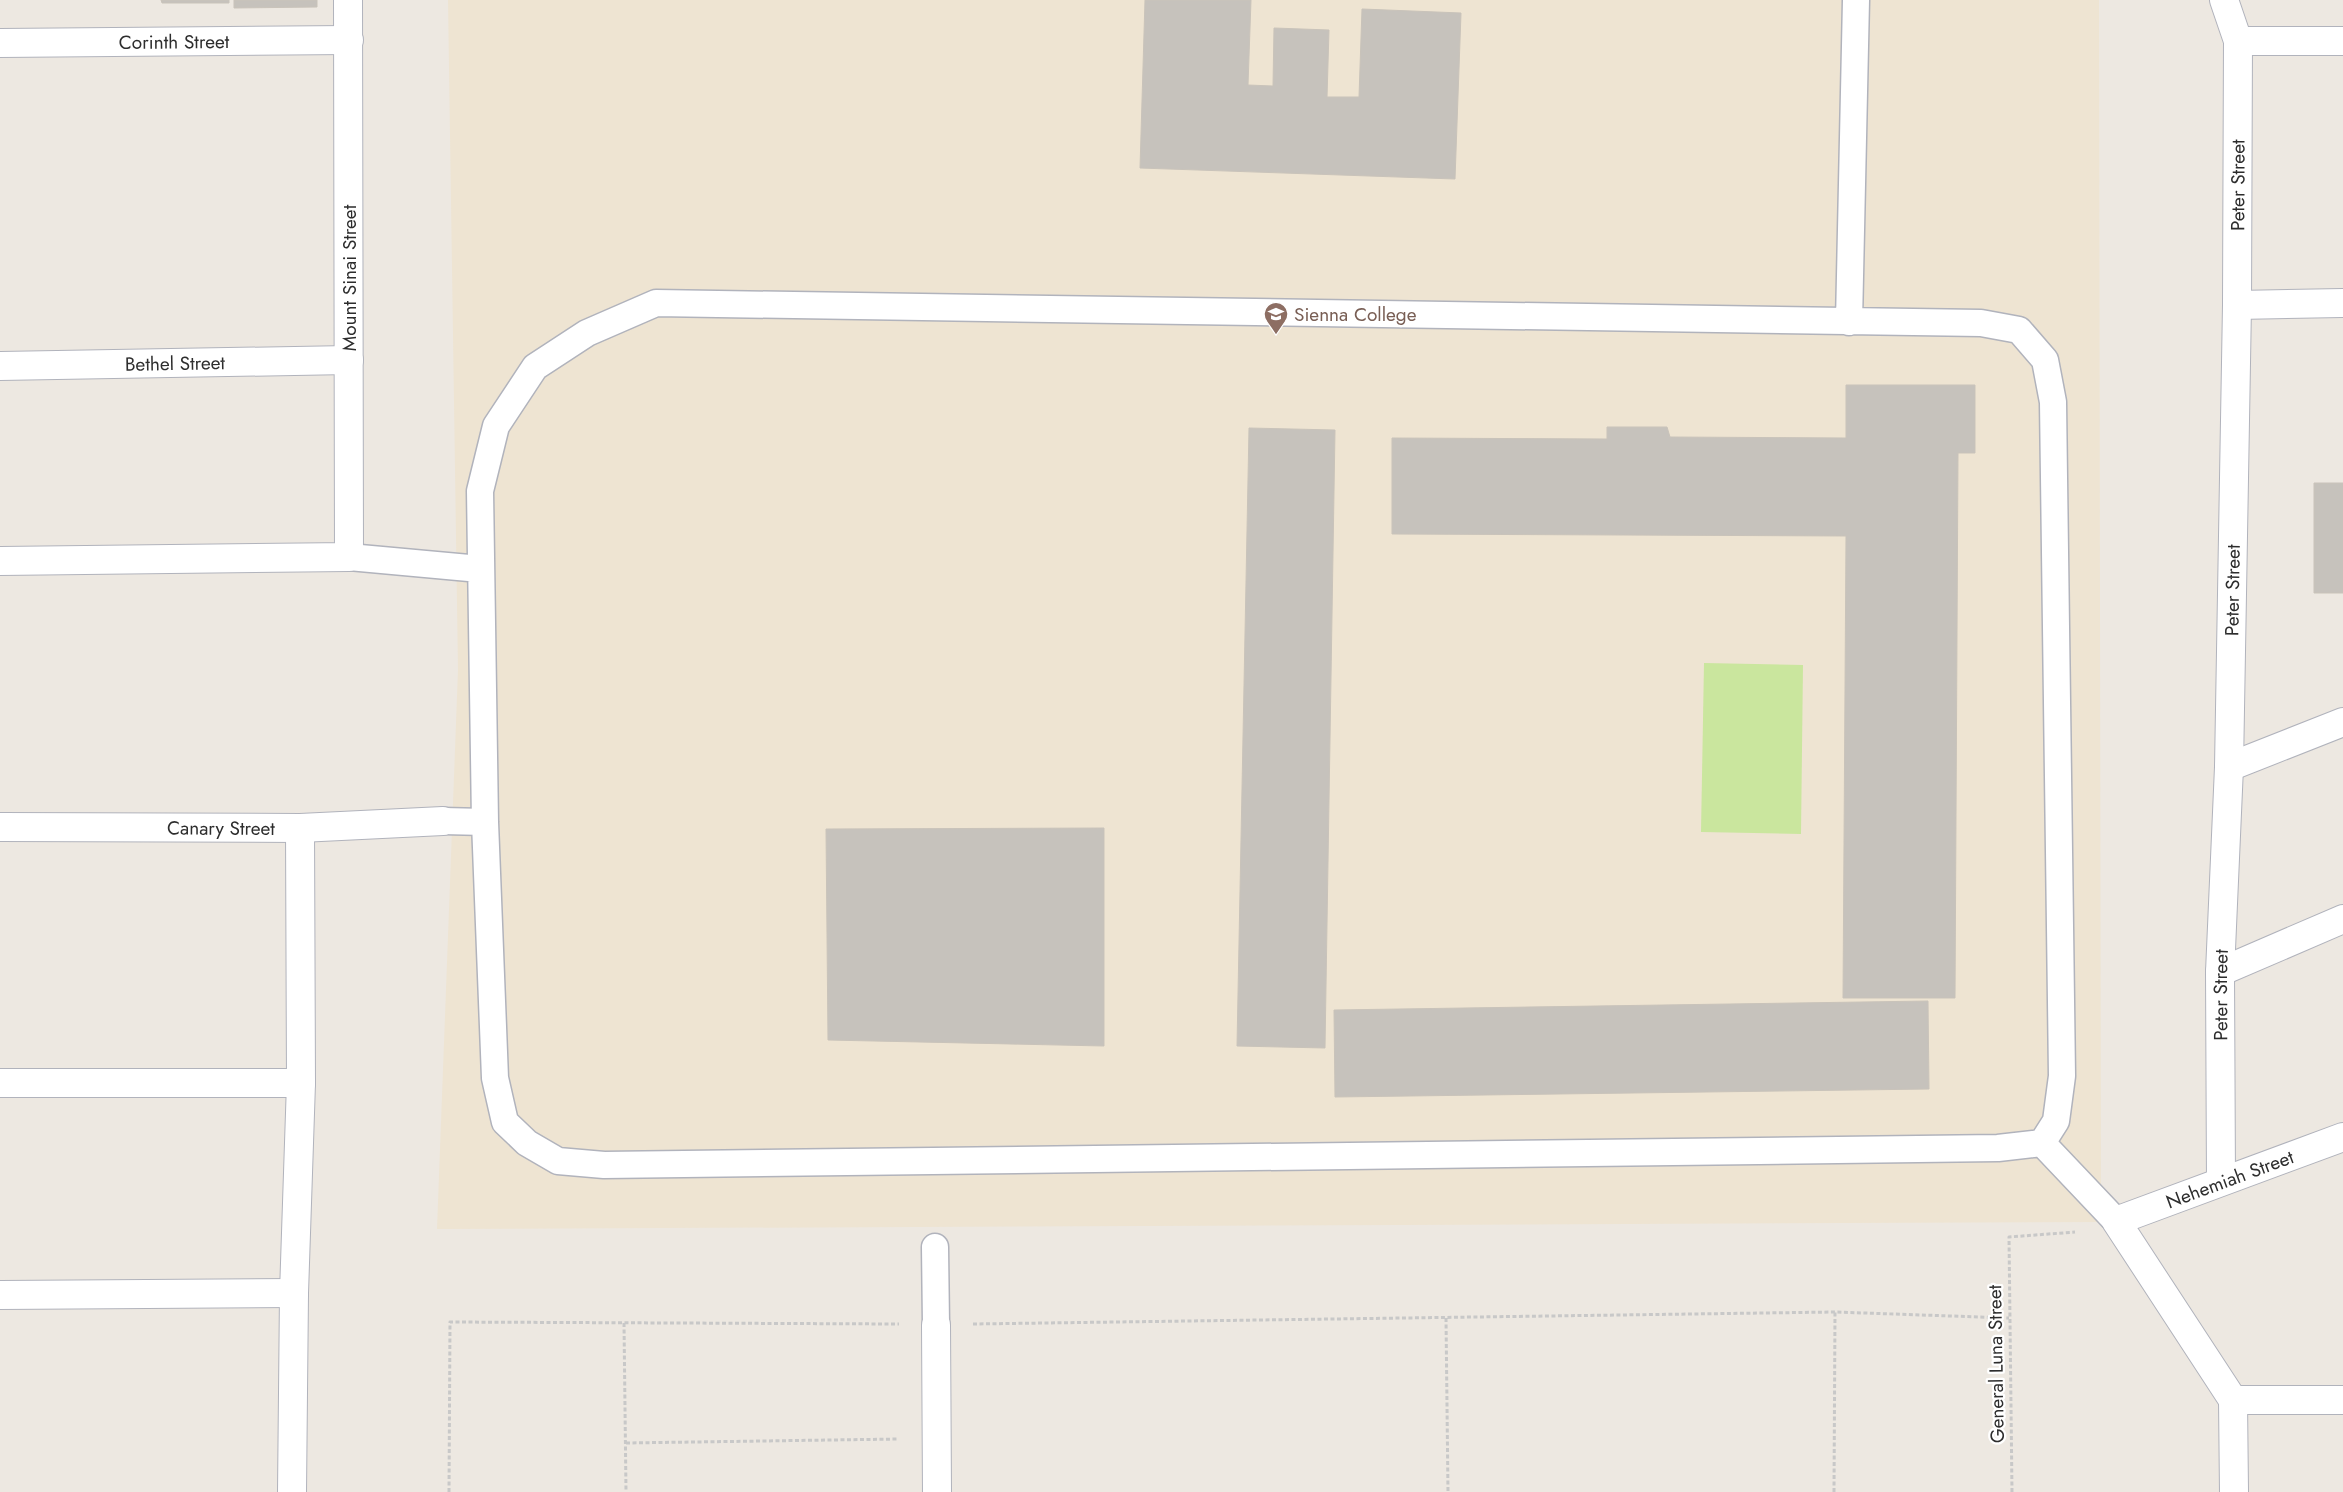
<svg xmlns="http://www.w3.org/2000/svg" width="2343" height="1492" font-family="Jost,sans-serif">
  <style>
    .education { fill: #eee4d2 }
    .pitch { fill: #cae69e }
    .building { fill: #c6c2bc; stroke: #c9c3ba }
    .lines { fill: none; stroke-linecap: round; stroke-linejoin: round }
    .service-casing { stroke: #b1b3bc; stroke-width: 29 }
    .minor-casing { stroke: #b1b3bc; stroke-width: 30 }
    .path { stroke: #c8c8c8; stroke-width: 3; stroke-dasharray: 4 2.5; stroke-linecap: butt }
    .service { stroke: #fff; stroke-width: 26 }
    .minor { stroke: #fff; stroke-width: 28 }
    .labels { text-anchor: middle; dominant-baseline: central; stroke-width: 4.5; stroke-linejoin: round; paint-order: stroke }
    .street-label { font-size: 19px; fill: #2d2d2d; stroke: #fff }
    .education-label { font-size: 19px; fill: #785e54; stroke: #fff; text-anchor: start }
  </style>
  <rect width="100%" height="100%" fill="#ede8e1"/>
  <!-- education -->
  <path class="education" d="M448 0H2099L2101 1222 437 1229 458 670Z"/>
  <!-- pitch -->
  <path class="pitch" d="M1704 663 1803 665 1801 834 1701 832Z"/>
  <!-- building -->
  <path class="building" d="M161 0H229V3H162Z
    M234 0H317V7L234 8Z
    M1145 0H1251L1248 85 1273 86 1274 28 1329 30 1327 97H1359L1362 9 1461 13 1455 179 1140 168Z
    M1846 385H1975V453H1958L1955 998H1843L1846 536 1392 534V438L1607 439V427H1667L1670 437 1846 438Z
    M1249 428 1335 430 1325 1048 1237 1046Z
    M2314 483H2343V593H2314Z
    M1104 828V1046L828 1040 826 829Z
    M1928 1001 1929 1089 1335 1097 1334 1010Z"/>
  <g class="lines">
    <!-- service casing -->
    <g class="service-casing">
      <path id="service" d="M656 303 1981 323 2019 330 2045 360 2053 402 2062 1076 2056 1121 2042 1143 1998 1148 604 1165 558 1161 527 1143 505 1122 495 1078 485 822 480 491 496 426 535 367 587 333Z
        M1849 322 1856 0
        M349 557 480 569
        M443 821 485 822
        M2042 1143 2116 1221
        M935 1247 936 1325"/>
    </g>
    <!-- minor casing -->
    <g class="minor-casing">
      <g id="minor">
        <path d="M2238 41H2343"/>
        <path id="s1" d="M0 43 349 40"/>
        <path d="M2237 305 2343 303"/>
        <path id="s2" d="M0 366 349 360"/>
        <path d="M0 561 349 557 348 0"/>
        <path d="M2229 767 2343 722"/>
        <path id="s3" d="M0 827 300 828 443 821"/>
        <path d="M2220 972 2343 919"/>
        <path d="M0 1083H301"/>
        <path id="s4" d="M2221 1181 2220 972 2229 767 2237 305 2238 41 2224 0"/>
        <path d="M0 1295 294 1293"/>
        <path d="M936 1325 937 1492"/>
        <path id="s5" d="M2233 1400 2116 1221 2343 1137"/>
        <path d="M2233 1400H2343"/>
        <path d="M2233 1400 2234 1492"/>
        <path d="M292 1492 294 1293 301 1083 300 828"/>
      </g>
    </g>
    <!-- path -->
    <path class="path" d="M1446 1318 1448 1492
      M624 1323 626 1492
      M973 1324 1835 1312 2009 1318
      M626 1443 899 1439
      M449 1492 450 1322 899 1324
      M1834 1492 1835 1312
      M2012 1492 2009 1237 2075 1232"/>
    <!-- service -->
    <use href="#service" class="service"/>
    <!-- minor -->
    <use href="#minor" class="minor"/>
  </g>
  <!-- icons -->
  <defs>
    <g id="university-pin" transform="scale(1.25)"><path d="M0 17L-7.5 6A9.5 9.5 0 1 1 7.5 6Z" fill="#8d6e63" stroke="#fff"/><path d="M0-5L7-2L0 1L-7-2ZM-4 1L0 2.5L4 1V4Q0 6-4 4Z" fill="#fff"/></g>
  </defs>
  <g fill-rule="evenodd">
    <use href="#university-pin" x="1276" y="314"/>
  </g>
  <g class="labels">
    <!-- street labels -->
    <g class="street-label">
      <text stroke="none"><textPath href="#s1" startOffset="174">Corinth Street</textPath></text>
      <text stroke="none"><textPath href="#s4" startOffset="996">Peter Street</textPath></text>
      <text transform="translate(349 278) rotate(-90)">Mount Sinai Street</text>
      <text stroke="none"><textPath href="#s2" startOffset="175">Bethel Street</textPath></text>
      <text stroke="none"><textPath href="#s4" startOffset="591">Peter Street</textPath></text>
      <text stroke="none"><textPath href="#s3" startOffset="221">Canary Street</textPath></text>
      <text stroke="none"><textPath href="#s4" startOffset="186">Peter Street</textPath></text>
      <text stroke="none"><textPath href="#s5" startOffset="335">Nehemiah Street</textPath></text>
      <text transform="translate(1996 1364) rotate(-91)">General Luna Street</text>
    </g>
    <!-- education labels -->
    <g class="education-label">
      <text x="1294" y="314">Sienna College</text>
    </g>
  </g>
</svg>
